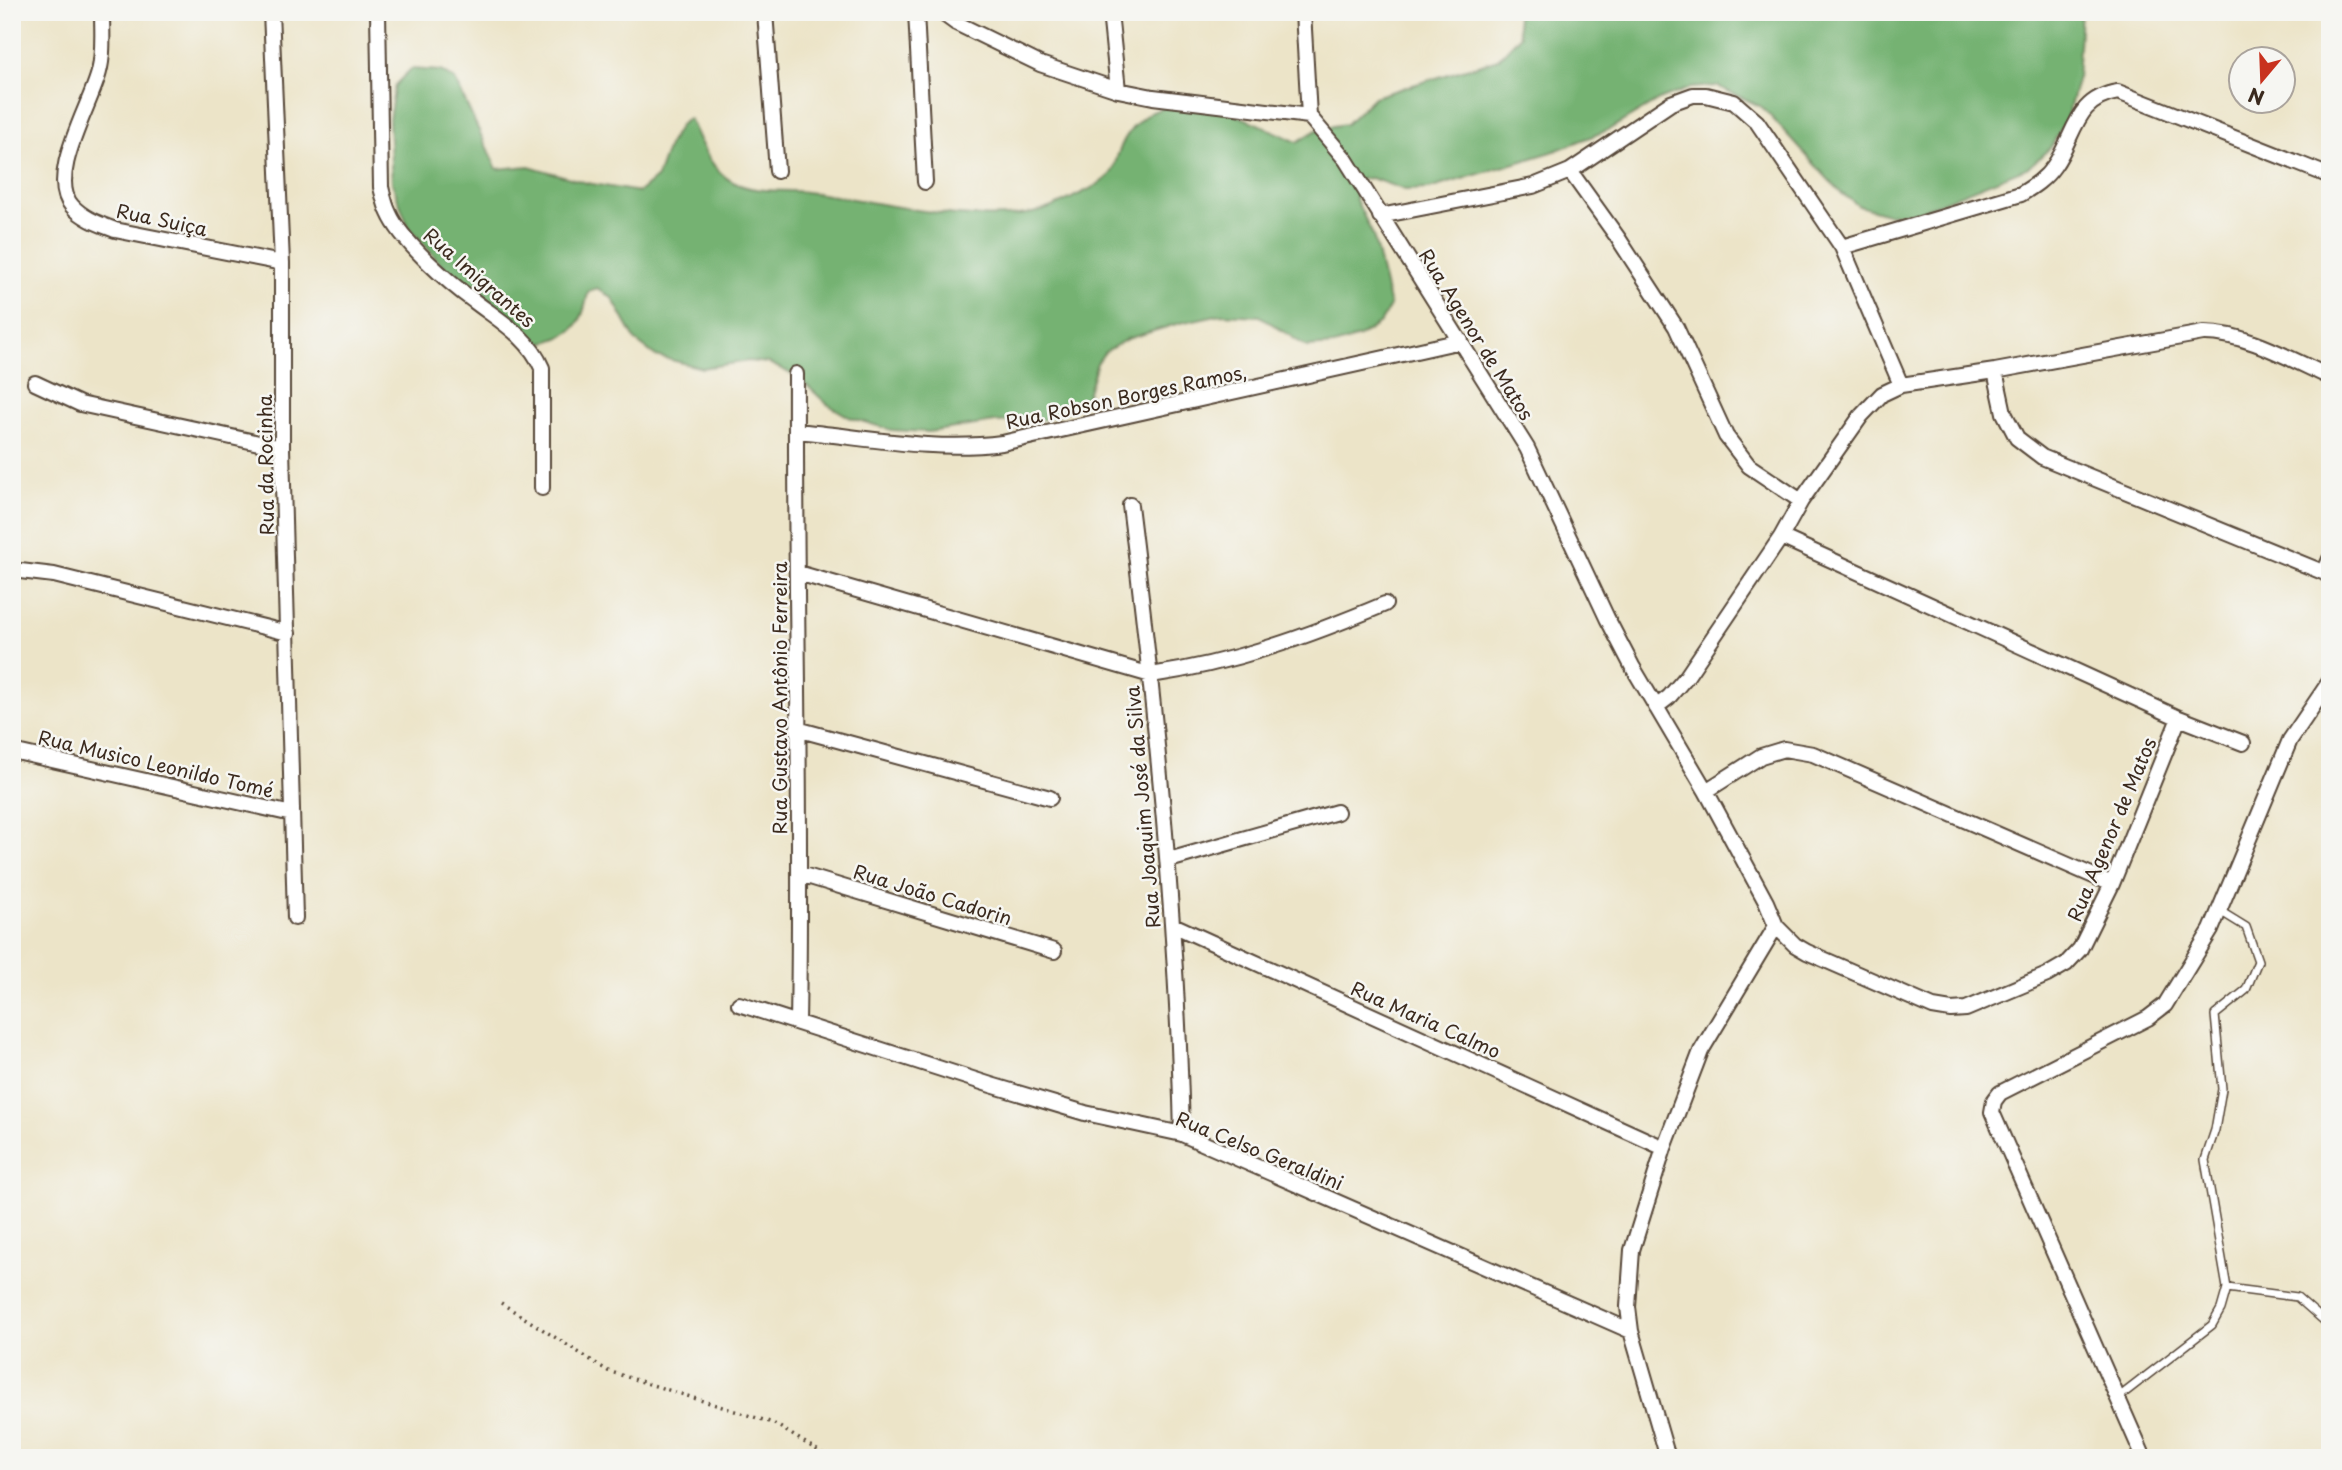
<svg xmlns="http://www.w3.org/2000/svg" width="2342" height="1470" font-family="'Playpen Sans',sans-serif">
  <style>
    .forest { fill: #74b272; stroke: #586e48; stroke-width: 2 }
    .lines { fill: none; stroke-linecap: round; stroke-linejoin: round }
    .lane-casing { stroke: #564638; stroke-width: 10 }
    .street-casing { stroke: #564638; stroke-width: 18 }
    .path { stroke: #564638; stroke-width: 3.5; stroke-dasharray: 2 5; stroke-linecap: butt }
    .lane { stroke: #fff; stroke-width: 7 }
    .street { stroke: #fff; stroke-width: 14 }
    .labels { text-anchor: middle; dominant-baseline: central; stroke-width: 5; stroke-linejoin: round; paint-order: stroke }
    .street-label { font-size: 19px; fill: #3b2a1e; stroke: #f6f6f2 }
  </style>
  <rect width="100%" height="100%" fill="#f6f6f2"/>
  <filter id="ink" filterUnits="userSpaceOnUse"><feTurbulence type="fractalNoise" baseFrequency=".0143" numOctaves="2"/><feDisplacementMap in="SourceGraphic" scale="14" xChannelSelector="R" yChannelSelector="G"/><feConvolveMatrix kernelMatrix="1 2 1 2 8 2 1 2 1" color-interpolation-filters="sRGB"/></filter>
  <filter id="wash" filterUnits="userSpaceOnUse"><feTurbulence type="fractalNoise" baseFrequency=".00686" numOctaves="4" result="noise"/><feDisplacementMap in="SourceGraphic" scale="28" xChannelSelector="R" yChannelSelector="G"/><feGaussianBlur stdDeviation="1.57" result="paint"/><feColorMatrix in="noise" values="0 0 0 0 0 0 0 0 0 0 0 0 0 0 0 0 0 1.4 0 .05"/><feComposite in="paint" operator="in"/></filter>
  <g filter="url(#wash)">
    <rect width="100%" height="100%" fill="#ece4c8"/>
    <!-- forest -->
    <path class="forest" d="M1516 12H2081L2077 81 2066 120 2051 147 2029 167 1917 212 1887 214 1859 206 1840 192 1762 107 1717 86 1690 88 1659 100 1608 130 1552 152 1429 189 1405 190 1371 178 1362 179 1356 186V200L1373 235 1390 306 1380 323 1359 337 1334 345 1307 347 1260 316 1221 314 1180 323 1127 339 1105 352 1097 363 1086 398 1064 413 1041 420 995 422 928 432 891 430 851 418 827 404 798 377 769 363 748 361 702 368 656 356 636 341 612 298 597 288 588 292C582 329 572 336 537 344L439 262 408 226 392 183 389 119 395 85 411 69 441 71 455 80 497 169 529 166 587 183 639 192 657 177 668 146 680 125 689 118C700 141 710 170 733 182 756 194 783 189 806 192 877 200 962 226 1033 213 1049 210 1067 200 1082 193 1090 189 1107 180 1112 172 1115 167 1116 158 1119 152 1124 136 1139 116 1157 110 1208 94 1252 122 1297 142L1320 128 1346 124 1374 97 1498 59 1520 36Z"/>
  </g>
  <g filter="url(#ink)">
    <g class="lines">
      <!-- lane casing -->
      <g class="lane-casing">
        <path id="lane" d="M2227 1288 2297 1297 2330 1326
          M2119 1397 2212 1325 2221 1309 2227 1288 2205 1160 2215 1130 2222 1089 2215 1015 2246 990 2258 961 2246 927 2220 911"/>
      </g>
      <!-- street casing -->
      <g class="street-casing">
        <path id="street" d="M102 12C102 32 104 53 99 72 91 105 46 177 72 206 84 219 100 224 115 230L282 263
          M271 12 282 263V448L295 918
          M378 12 381 187C383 195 385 205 389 213 401 241 449 283 474 301 500 321 529 337 542 368V488
          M765 12 777 171
          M916 12 925 182
          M941 12 956 23 1040 64 1118 90 1153 97 1309 116 1346 160 1527 448 1607 618 1632 666 1706 791 1766 902 1776 926 1795 945 1807 952 1933 1007 1951 1010 1966 1009 2047 975 2066 964 2080 949 2112 884 2179 718
          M1110 12 1118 90
          M1303 12 1309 116
          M1570 171 1618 238 1676 327 1726 436 1749 466 1801 501
          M1380 216 1533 186 1570 171 1671 103 1693 95H1706L1734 102 1757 122 1842 247 1901 385
          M1842 247 2021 194C2034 186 2045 179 2054 166 2076 135 2074 99 2118 92L2330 176
          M1995 371 2004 413 2017 438 2042 457 2330 575
          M796 374C795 590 802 806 798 1023
          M35 383 80 404 282 448
          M796 431C864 437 933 452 1002 443L1461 341
          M1130 505C1156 715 1177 924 1182 1134
          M1781 537 2179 718 2243 743
          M12 570 54 575 288 633
          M798 573 1151 675C1234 663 1309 636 1385 604
          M2324 573 2330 559
          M1656 707 1669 697 1687 676 1781 537 1801 501 1861 416 1882 394 1901 385 1995 371 2203 333C2244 332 2292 360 2330 377
          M797 729 1050 798
          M12 751 292 814
          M1706 791 1761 756 1784 749 1813 754 2112 884
          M1169 860 1337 812
          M800 874 1054 951
          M1173 925 1664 1148
          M739 1004 991 1085 1085 1113 1182 1134 1631 1331
          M1668 1458 1631 1331 1628 1307 1632 1250 1664 1148 1701 1051 1776 926
          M2144 1458 1992 1112 1994 1101 2000 1093 2148 1018 2165 1005 2211 930 2290 740 2330 681"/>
      </g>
      <!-- path -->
      <path class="path" d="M501 1303 608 1371 773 1423 830 1458"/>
      <!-- lane -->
      <use href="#lane" class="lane"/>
      <!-- street -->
      <use href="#street" class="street"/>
    </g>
  </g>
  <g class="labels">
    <!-- street labels -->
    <g class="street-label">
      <text transform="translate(162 219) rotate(12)">Rua Suiça</text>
      <text transform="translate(480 277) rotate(41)">Rua Imigrantes</text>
      <text transform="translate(1477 334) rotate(58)">Rua Agenor de Matos</text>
      <text transform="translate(1126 396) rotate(-12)">Rua Robson Borges Ramos,</text>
      <text transform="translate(265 465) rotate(-91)">Rua da Rocinha</text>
      <text transform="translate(779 698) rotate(-90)">Rua Gustavo Antônio Ferreira</text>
      <text transform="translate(156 763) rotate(13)">Rua Musico Leonildo Tomé</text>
      <text transform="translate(1142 807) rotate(-95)">Rua Joaquim José da Silva</text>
      <text transform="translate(2111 829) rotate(-67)">Rua Agenor de Matos</text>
      <text transform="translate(933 894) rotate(17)">Rua João Cadorin</text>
      <text transform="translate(1426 1019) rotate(24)">Rua Maria Calmo</text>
      <text transform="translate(1260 1150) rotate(22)">Rua Celso Geraldini</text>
    </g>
  </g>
  <!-- margin -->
  <rect width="2342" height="1470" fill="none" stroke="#f6f6f2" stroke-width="42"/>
  <!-- north arrow -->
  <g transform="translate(2262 80) rotate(199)"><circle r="33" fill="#f6f6f2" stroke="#aba49d" stroke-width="2"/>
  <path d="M0-5L12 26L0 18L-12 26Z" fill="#c8321e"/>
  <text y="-10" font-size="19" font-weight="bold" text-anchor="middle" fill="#3b2a1e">N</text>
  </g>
</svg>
